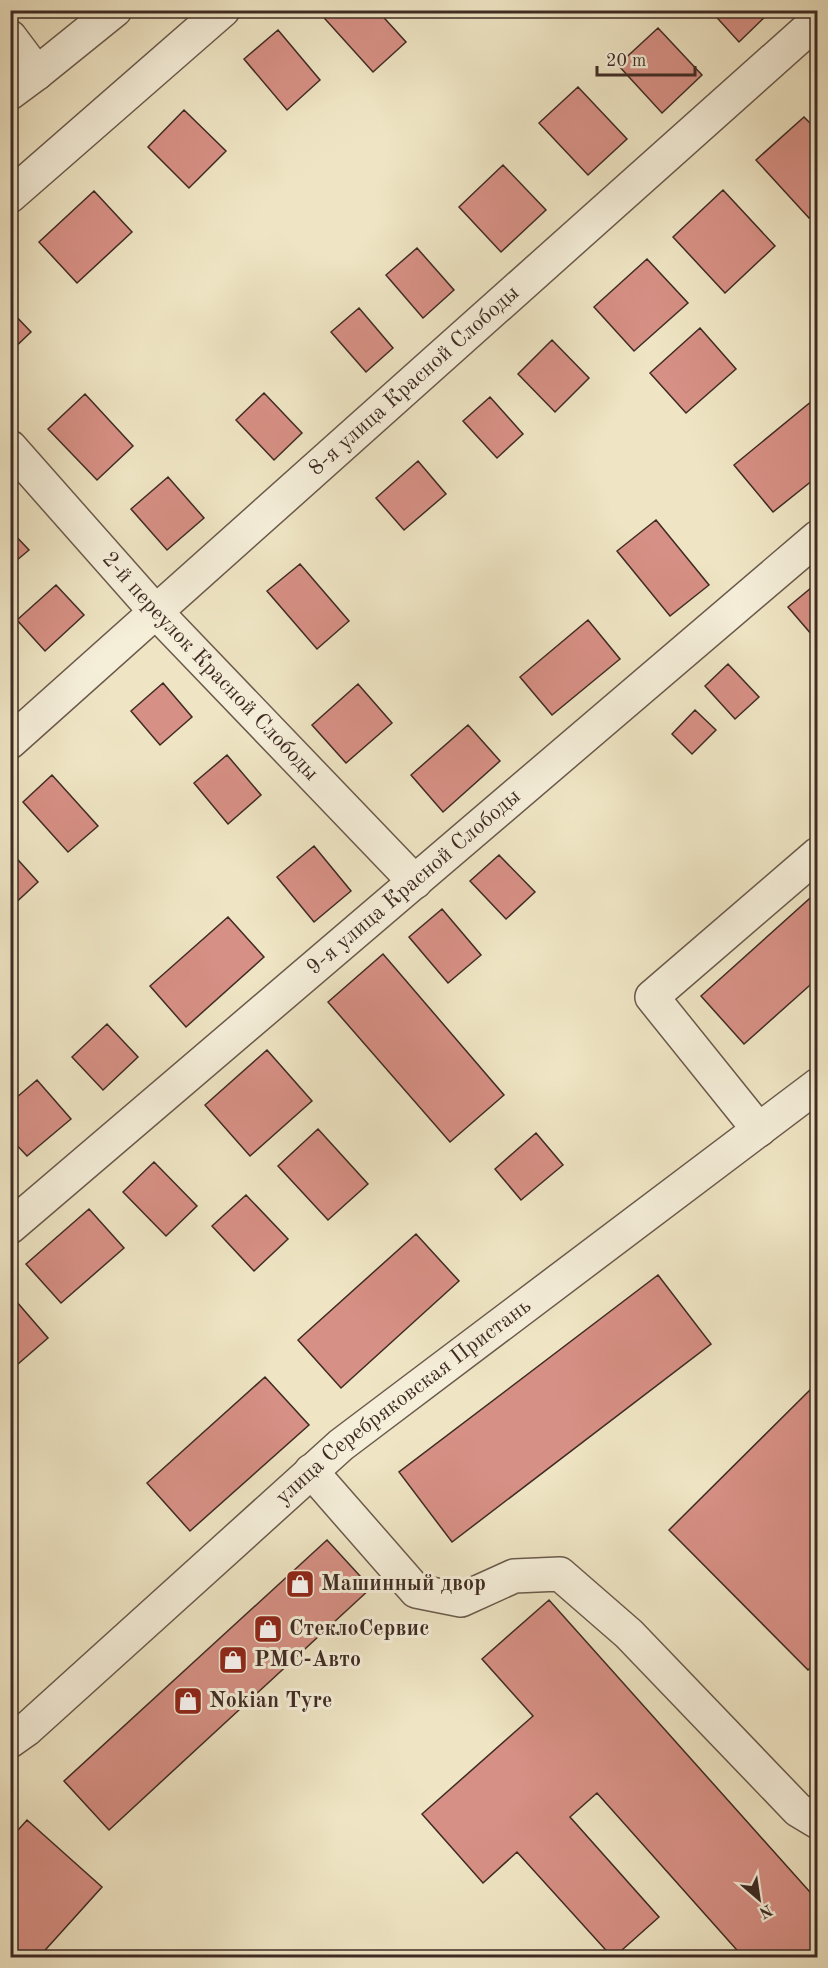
<svg xmlns="http://www.w3.org/2000/svg" width="828" height="1968" font-family="'Old Standard TT',serif">
  <style>
    .building { fill: #d79085; stroke: #3f2b24; stroke-width: 1.5 }
    .lines { fill: none; stroke-linecap: round; stroke-linejoin: round }
    .minor-casing { stroke: #6b5a4c; stroke-width: 36 }
    .minor { stroke: #f5eed9; stroke-width: 33 }
    .labels { text-anchor: middle; dominant-baseline: central; stroke-width: 6; stroke-linejoin: round; paint-order: stroke }
    .street-label { font-size: 22px; fill: #3f2b24; stroke: #f5eed9 }
    .poi-label { font-size: 22px; font-weight: bold; fill: #3f2b24; stroke: #f5eed9; text-anchor: start }
  </style>
  <rect width="100%" height="100%" fill="#efe5c4"/>
  <filter id="stains"><feTurbulence type="fractalNoise" baseFrequency=".00333" numOctaves="4"/><feColorMatrix values="0 0 0 0 .2 0 0 0 0 .09 0 0 0 0 .02 0 0 0 .5 -.17"/></filter>
  <radialGradient id="worn" r=".72"><stop offset=".6" stop-color="#630" stop-opacity="0"/><stop offset="1" stop-color="#630" stop-opacity=".3"/></radialGradient>
  <!-- building -->
  <path class="building" d="M317 10H377L406 42 373 72Z
    M710 10H769L770 12 739 42Z
    M658 28 702 75 662 113 618 65Z
    M278 30 320 80 287 110 244 59Z
    M578 87 627 139 588 175 539 123Z
    M184 110 226 151 189 188 148 147Z
    M804 117 818 131V211L809 218 756 160Z
    M503 165 546 210 501 252 459 207Z
    M723 190 775 246 725 293 673 237Z
    M94 191 132 232 77 283 39 242Z
    M417 248 454 290 423 318 386 275Z
    M647 259 688 303 634 351 594 307Z
    M359 308 393 348 366 372 331 332Z
    M10 310 31 332 10 352Z
    M700 328 736 369 686 413 650 373Z
    M552 340 589 378 555 412 518 374Z
    M264 393 302 433 274 460 236 420Z
    M85 394 133 446 97 480 48 429Z
    M818 396V476L773 512 734 465Z
    M490 397 523 434 497 458 463 421Z
    M418 461 446 494 404 530 376 498Z
    M168 477 204 518 167 550 131 509Z
    M656 520 709 585 670 616 617 551Z
    M10 530 29 550 10 566Z
    M300 564 349 621 317 649 267 591Z
    M817 583H818V642L788 607Z
    M56 585 84 615 45 651 17 620Z
    M588 620 620 659 552 715 520 677Z
    M728 664 759 697 735 719 705 686Z
    M163 683 192 717 160 745 131 711Z
    M358 684 392 723 346 763 312 725Z
    M695 710 716 730 692 754 672 734Z
    M468 725 500 761 443 812 411 775Z
    M227 755 261 795 228 824 194 783Z
    M52 775 98 826 68 852 23 802Z
    M314 846 351 891 314 922 277 877Z
    M10 851 38 882 10 908Z
    M499 855 535 892 506 919 470 881Z
    M818 891V978L744 1044 701 996Z
    M442 909 481 955 448 983 409 937Z
    M228 917 264 957 186 1027 150 986Z
    M383 954 504 1095 450 1142 328 1002Z
    M107 1024 138 1057 103 1090 72 1057Z
    M267 1050 312 1101 250 1156 205 1105Z
    M37 1080 71 1119 27 1156 10 1138V1103Z
    M318 1129 368 1184 328 1220 278 1166Z
    M536 1133 563 1165 521 1200 495 1169Z
    M154 1162 197 1206 166 1236 123 1192Z
    M246 1195 288 1239 254 1271 212 1226Z
    M89 1209 124 1248 61 1303 26 1264Z
    M416 1234 459 1281 341 1388 298 1340Z
    M658 1275 711 1344 452 1542 399 1472Z
    M10 1294 48 1338 11 1370 10 1369Z
    M265 1377 309 1425 190 1531 147 1483Z
    M818 1382V1661L808 1670 669 1530Z
    M327 1540 371 1588 109 1830 64 1781Z
    M549 1600 818 1901V1958H744L597 1793 570 1817 659 1917 613 1958 517 1852 483 1883 422 1814 533 1716 482 1659Z
    M27 1820 102 1887 38 1958H10V1839Z"/>
  <g class="lines">
    <!-- minor casing -->
    <g class="minor-casing">
      <g id="minor">
        <path d="M10 37 37 73 115 10"/>
        <path d="M10 93 37 73"/>
        <path d="M10 196 223 10"/>
        <path id="s1" d="M10 447 156 612 415 882"/>
        <path id="s2" d="M10 742 818 20"/>
        <path d="M759 1130 652 997 818 854"/>
        <path id="s3" d="M10 1227 818 537"/>
        <path d="M311 1471 416 1591 461 1600 514 1576 560 1574 629 1634 798 1810 818 1822"/>
        <path id="s4" d="M10 1741 27 1729 341 1445 818 1085"/>
      </g>
    </g>
    <!-- minor -->
    <use href="#minor" class="minor"/>
  </g>
  <!-- icons -->
  <defs>
    <g id="shop-square" transform="scale(1.5)"><rect x="-9" y="-9" width="18" height="18" rx="4" fill="#8f2418" stroke="#f5eed9"/><path d="M-5-2.5h2.3a2.7 3.5 0 0 1 5.4 0H5L5.5 6h-11ZM-1.5-2.5h3a1.5 2.3 0 0 0-3 0Z" fill="#fff"/></g>
  </defs>
  <g fill-rule="evenodd">
    <use href="#shop-square" x="300" y="1584"/>
    <use href="#shop-square" x="268" y="1629"/>
    <use href="#shop-square" x="233" y="1660"/>
    <use href="#shop-square" x="188" y="1701"/>
  </g>
  <g class="labels">
    <!-- street labels -->
    <g class="street-label">
      <text stroke="none"><textPath href="#s2" startOffset="542">8-я улица Красной Слободы</textPath></text>
      <text stroke="none"><textPath href="#s1" startOffset="297">2-й переулок Красной Слободы</textPath></text>
      <text stroke="none"><textPath href="#s3" startOffset="531">9-я улица Красной Слободы</textPath></text>
      <text stroke="none"><textPath href="#s4" startOffset="520">улица Серебряковская Пристань</textPath></text>
    </g>
    <!-- poi labels -->
    <g class="poi-label">
      <text x="321" y="1584">Машинный двор</text>
      <text x="289" y="1629">СтеклоСервис</text>
      <text x="254" y="1660">РМС-Авто</text>
      <text x="209" y="1701">Nokian Tyre</text>
    </g>
  </g>
  <!-- margin -->
  <rect width="828" height="1968" fill="none" stroke="#efe5c4" stroke-width="36"/>
  <rect x="12" y="12" width="804" height="1944" fill="none" stroke="#3f2b24" stroke-width="3"/>
  <rect x="18" y="18" width="792" height="1932" fill="none" stroke="#3f2b24" stroke-width="1.5"/>
  <!-- north arrow -->
  <g transform="translate(759 1899) rotate(151)" stroke="#f5eed9" stroke-width="4.5" paint-order="stroke">
  <path d="M0-4.5L10 22L0 15L-10 22Z" fill="#3f2b24"/>
  <text y="-9" font-size="16" font-weight="bold" text-anchor="middle" fill="#3f2b24">N</text>
  </g>
  <!-- scale -->
  <path d="M597 66v9h98v-9" fill="none" stroke="#3f2b24" stroke-width="3"/>
  <text x="606" y="66" font-size="18" fill="#3f2b24" stroke="#f5eed9" stroke-width="4.5" paint-order="stroke">20 m</text>
  <rect width="100%" height="100%" filter="url(#stains)"/>
  <rect width="100%" height="100%" fill="url(#worn)"/>
</svg>
